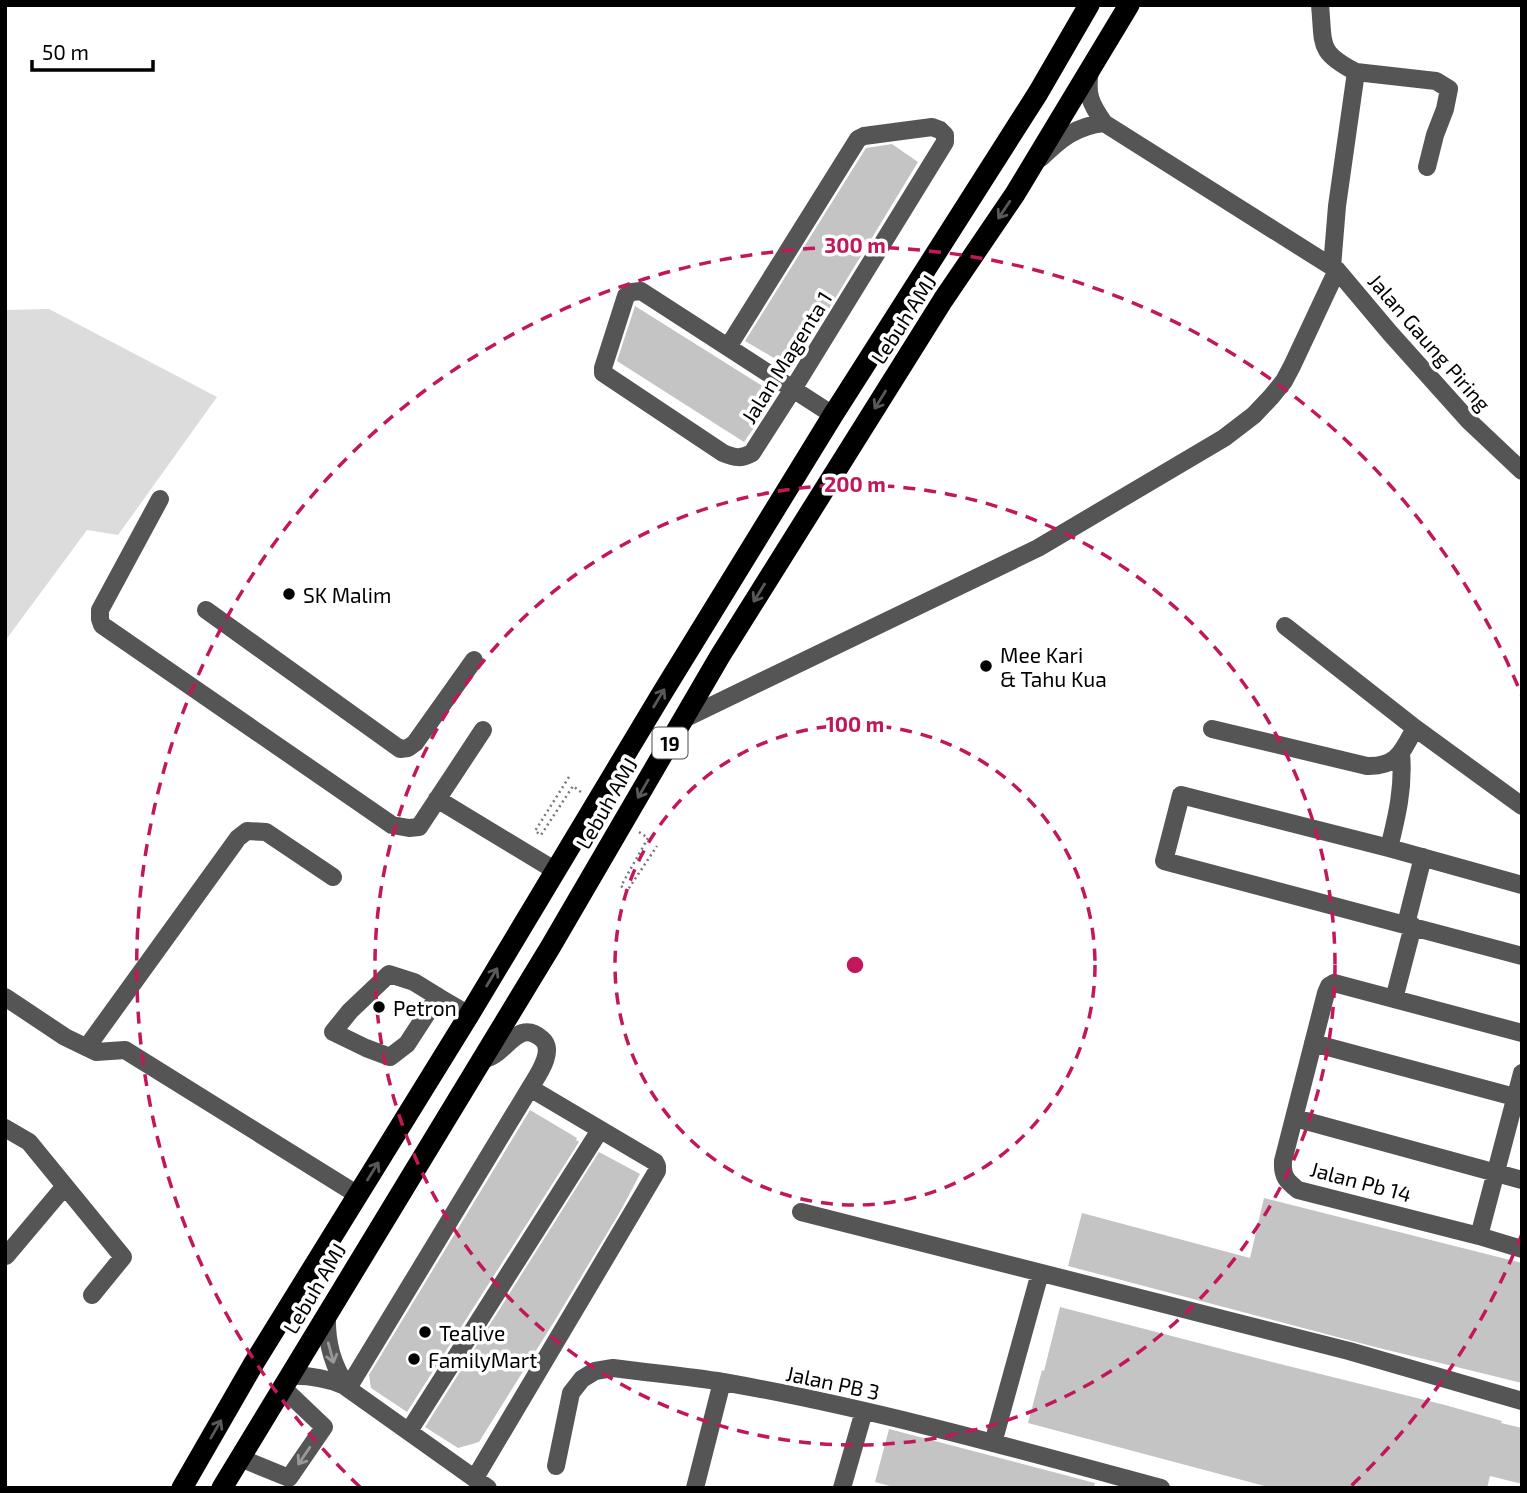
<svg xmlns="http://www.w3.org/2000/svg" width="1527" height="1493" font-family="'Exo 2',sans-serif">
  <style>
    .green { fill: #dcdcdc }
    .building { fill: #c4c4c4 }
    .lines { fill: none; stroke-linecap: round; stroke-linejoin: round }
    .path { stroke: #777; stroke-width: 2.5; stroke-dasharray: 2 3.5; stroke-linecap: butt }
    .minor { stroke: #555; stroke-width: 18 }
    .highway { stroke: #000; stroke-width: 21 }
    .oneway { stroke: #595959 }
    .oneway2 { stroke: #999 }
    .ring { fill: none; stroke: #c2185b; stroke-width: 3.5; stroke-dasharray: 12 9 }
    .poi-dot { fill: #000; stroke: #fff; stroke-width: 2.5 }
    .labels { text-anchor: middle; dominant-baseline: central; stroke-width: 7; stroke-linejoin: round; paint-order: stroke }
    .shield { fill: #fff; stroke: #4c4c4c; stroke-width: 2 }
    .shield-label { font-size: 19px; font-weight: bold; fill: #000 }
    .street-label { font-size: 21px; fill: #000; stroke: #fff }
    .poi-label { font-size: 21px; fill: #000; stroke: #fff; text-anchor: start }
    .centre { fill: #c2185b; stroke: #fff; stroke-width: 3.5 }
    .ring-label { font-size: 21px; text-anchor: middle; font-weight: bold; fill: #c2185b; stroke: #fff; stroke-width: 7; stroke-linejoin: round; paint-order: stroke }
  </style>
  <rect width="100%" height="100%" fill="#fff"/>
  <!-- green -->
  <path class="green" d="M49 309 217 397 118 535 87 530 5 641V310Z"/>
  <!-- building -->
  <path class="building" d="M892 144 918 162 802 353 784 364 745 341 866 148Z
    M635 306 764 387 767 409 744 442 617 361Z
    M530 1110 577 1138 576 1140 579 1142 407 1412 371 1388 369 1375Z
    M599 1152 640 1174 621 1210 557 1317 479 1442 458 1448 425 1427Z
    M1264 1198 1522 1263V1383L1379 1348 1068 1266 1082 1213 1250 1258Z
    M1060 1307 1272 1362 1445 1405 1502 1421 1501 1423 1522 1428V1484L1490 1476 1487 1488H1272L1028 1423 1042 1370 1044 1371Z
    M889 1429 1095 1483 1094 1488H897L875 1482Z"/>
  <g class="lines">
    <!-- path -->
    <path class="path" d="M569 777 535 831 541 835 573 786 582 793
      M639 832 648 838 621 886 627 891 657 846"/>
    <!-- minor -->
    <path class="minor" d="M1320 5C1324 45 1317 52 1356 72L1337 206 1332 267
      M1090 70C1086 94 1090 103 1104 123L1337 270 1390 333 1469 421 1522 471
      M1356 72 1436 81 1449 89 1445 109 1435 135 1427 167
      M1041 158C1060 139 1076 126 1104 123
      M728 347 858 139 864 136 932 127 940 130 945 135V142L793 389 752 453C741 459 735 458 723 453L603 373V368L626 296 632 292 641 291C705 332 769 373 833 415
      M160 499 100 610V619L102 625 392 825 409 828 419 827 483 730
      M206 610 400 749 408 748 415 743 474 660
      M1285 626 1415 728 1522 806
      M684 719 1038 548 1224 438 1254 415 1271 397 1284 381 1292 366 1337 270
      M1212 729 1367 766C1397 767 1402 752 1415 728
      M437 799 556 871
      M1389 848C1397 816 1404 787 1401 753
      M1522 885 1389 848 1181 795 1164 861 1522 956
      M1406 924 1423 857
      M5 997 65 1037 96 1052 125 1050 358 1195
      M440 998 414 982 389 974 350 1011 333 1032 366 1048 390 1057 407 1044 435 1001 440 998 469 1015
      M1394 999 1413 926
      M1522 1033 1334 983 1329 986 1326 993 1283 1161C1282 1177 1287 1181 1298 1190L1479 1236 1522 1249
      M1313 1043 1522 1099
      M87 1047 238 838 247 831 266 832 333 877
      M1295 1118 1522 1180
      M5 1128 29 1142 123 1257 92 1295
      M801 1212 1349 1351 1522 1401
      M1479 1236 1522 1073
      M6 1256 65 1186
      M327 1314C326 1342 332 1365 348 1388
      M289 1376C308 1375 325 1378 343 1385L488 1488
      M348 1388 530 1088C537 1076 556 1051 542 1039 516 1016 505 1059 482 1059
      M409 1431 600 1130
      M993 1443 1040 1273
      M240 1458 289 1478 324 1427 282 1387
      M556 1466 571 1393 582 1379 595 1371 613 1368C650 1373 687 1376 723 1382 871 1408 1017 1449 1161 1488
      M475 1478 657 1171V1166L655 1162 530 1088
      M695 1488 722 1382
      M842 1488 864 1411"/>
    <!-- highway -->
    <path class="highway" d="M182 1488 254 1363 469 1015 661 695 833 415 1038 93 1089 5
      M222 1488 551 946 720 656 943 300 1015 194 1129 5"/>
  </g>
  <!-- one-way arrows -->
  <defs><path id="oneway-shaft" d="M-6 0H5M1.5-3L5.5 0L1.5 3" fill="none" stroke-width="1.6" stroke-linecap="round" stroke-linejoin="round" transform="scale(1.75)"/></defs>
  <g class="oneway">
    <use href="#oneway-shaft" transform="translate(1004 210) rotate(124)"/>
    <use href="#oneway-shaft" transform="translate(880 400) rotate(122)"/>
    <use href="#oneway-shaft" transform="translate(759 593) rotate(122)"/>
    <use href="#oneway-shaft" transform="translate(659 698) rotate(-59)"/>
    <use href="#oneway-shaft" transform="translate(643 789) rotate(120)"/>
    <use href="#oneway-shaft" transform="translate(492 977) rotate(-59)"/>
    <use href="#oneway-shaft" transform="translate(373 1171) rotate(-58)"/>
    <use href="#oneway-shaft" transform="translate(216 1429) rotate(-60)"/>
  </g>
  <g class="oneway2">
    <use href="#oneway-shaft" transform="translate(331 1353) rotate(75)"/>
    <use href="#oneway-shaft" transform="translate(304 1456) rotate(124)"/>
  </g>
  <!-- distance rings -->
  <g class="ring">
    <circle cx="855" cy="965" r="240"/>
    <circle cx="855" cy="965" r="480"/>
    <path d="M1522 1234A719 719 0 0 1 1350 1487M360 1487A719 719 0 1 1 1522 696"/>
  </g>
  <!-- markers -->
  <g class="poi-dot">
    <circle cx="289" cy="594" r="7"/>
    <circle cx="986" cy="666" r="7"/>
    <circle cx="379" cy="1007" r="7"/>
    <circle cx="425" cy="1332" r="7"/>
    <circle cx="414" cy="1359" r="7"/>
  </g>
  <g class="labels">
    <!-- shield labels -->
    <rect class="shield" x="652.5" y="727.5" width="35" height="31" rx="5"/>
    <g class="shield-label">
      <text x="670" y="743">19</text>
    </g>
    <!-- street labels -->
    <g class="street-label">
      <text transform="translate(903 319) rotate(-57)">Lebuh AMJ</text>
      <text transform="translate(1430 342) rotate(49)">Jalan Gaung Piring</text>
      <text transform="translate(786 357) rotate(-58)">Jalan Magenta 1</text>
      <text transform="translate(606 803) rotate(-60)">Lebuh AMJ</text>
      <text transform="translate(1361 1181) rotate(15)">Jalan Pb 14</text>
      <text transform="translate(314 1288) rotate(-59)">Lebuh AMJ</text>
      <text transform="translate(833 1382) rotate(12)">Jalan PB 3</text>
    </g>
    <!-- poi labels -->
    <g class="poi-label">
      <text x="303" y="594">SK Malim</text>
      <text x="1000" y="654">Mee Kari<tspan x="1000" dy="24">&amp; Tahu Kua</tspan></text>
      <text x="393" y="1007">Petron</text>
      <text x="439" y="1332">Tealive</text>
      <text x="428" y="1359">FamilyMart</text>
    </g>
  </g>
  <circle cx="855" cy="965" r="10" class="centre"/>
  <g class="ring-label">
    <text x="855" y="253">300 m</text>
    <text x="855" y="492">200 m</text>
    <text x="855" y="732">100 m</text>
  </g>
  <!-- border -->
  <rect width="1527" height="1493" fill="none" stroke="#000000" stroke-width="14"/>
  <!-- scale -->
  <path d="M32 60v10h121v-10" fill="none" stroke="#000000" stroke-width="3.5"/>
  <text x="42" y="60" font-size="21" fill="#000000" stroke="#ffffff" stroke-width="5" paint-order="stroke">50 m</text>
</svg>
